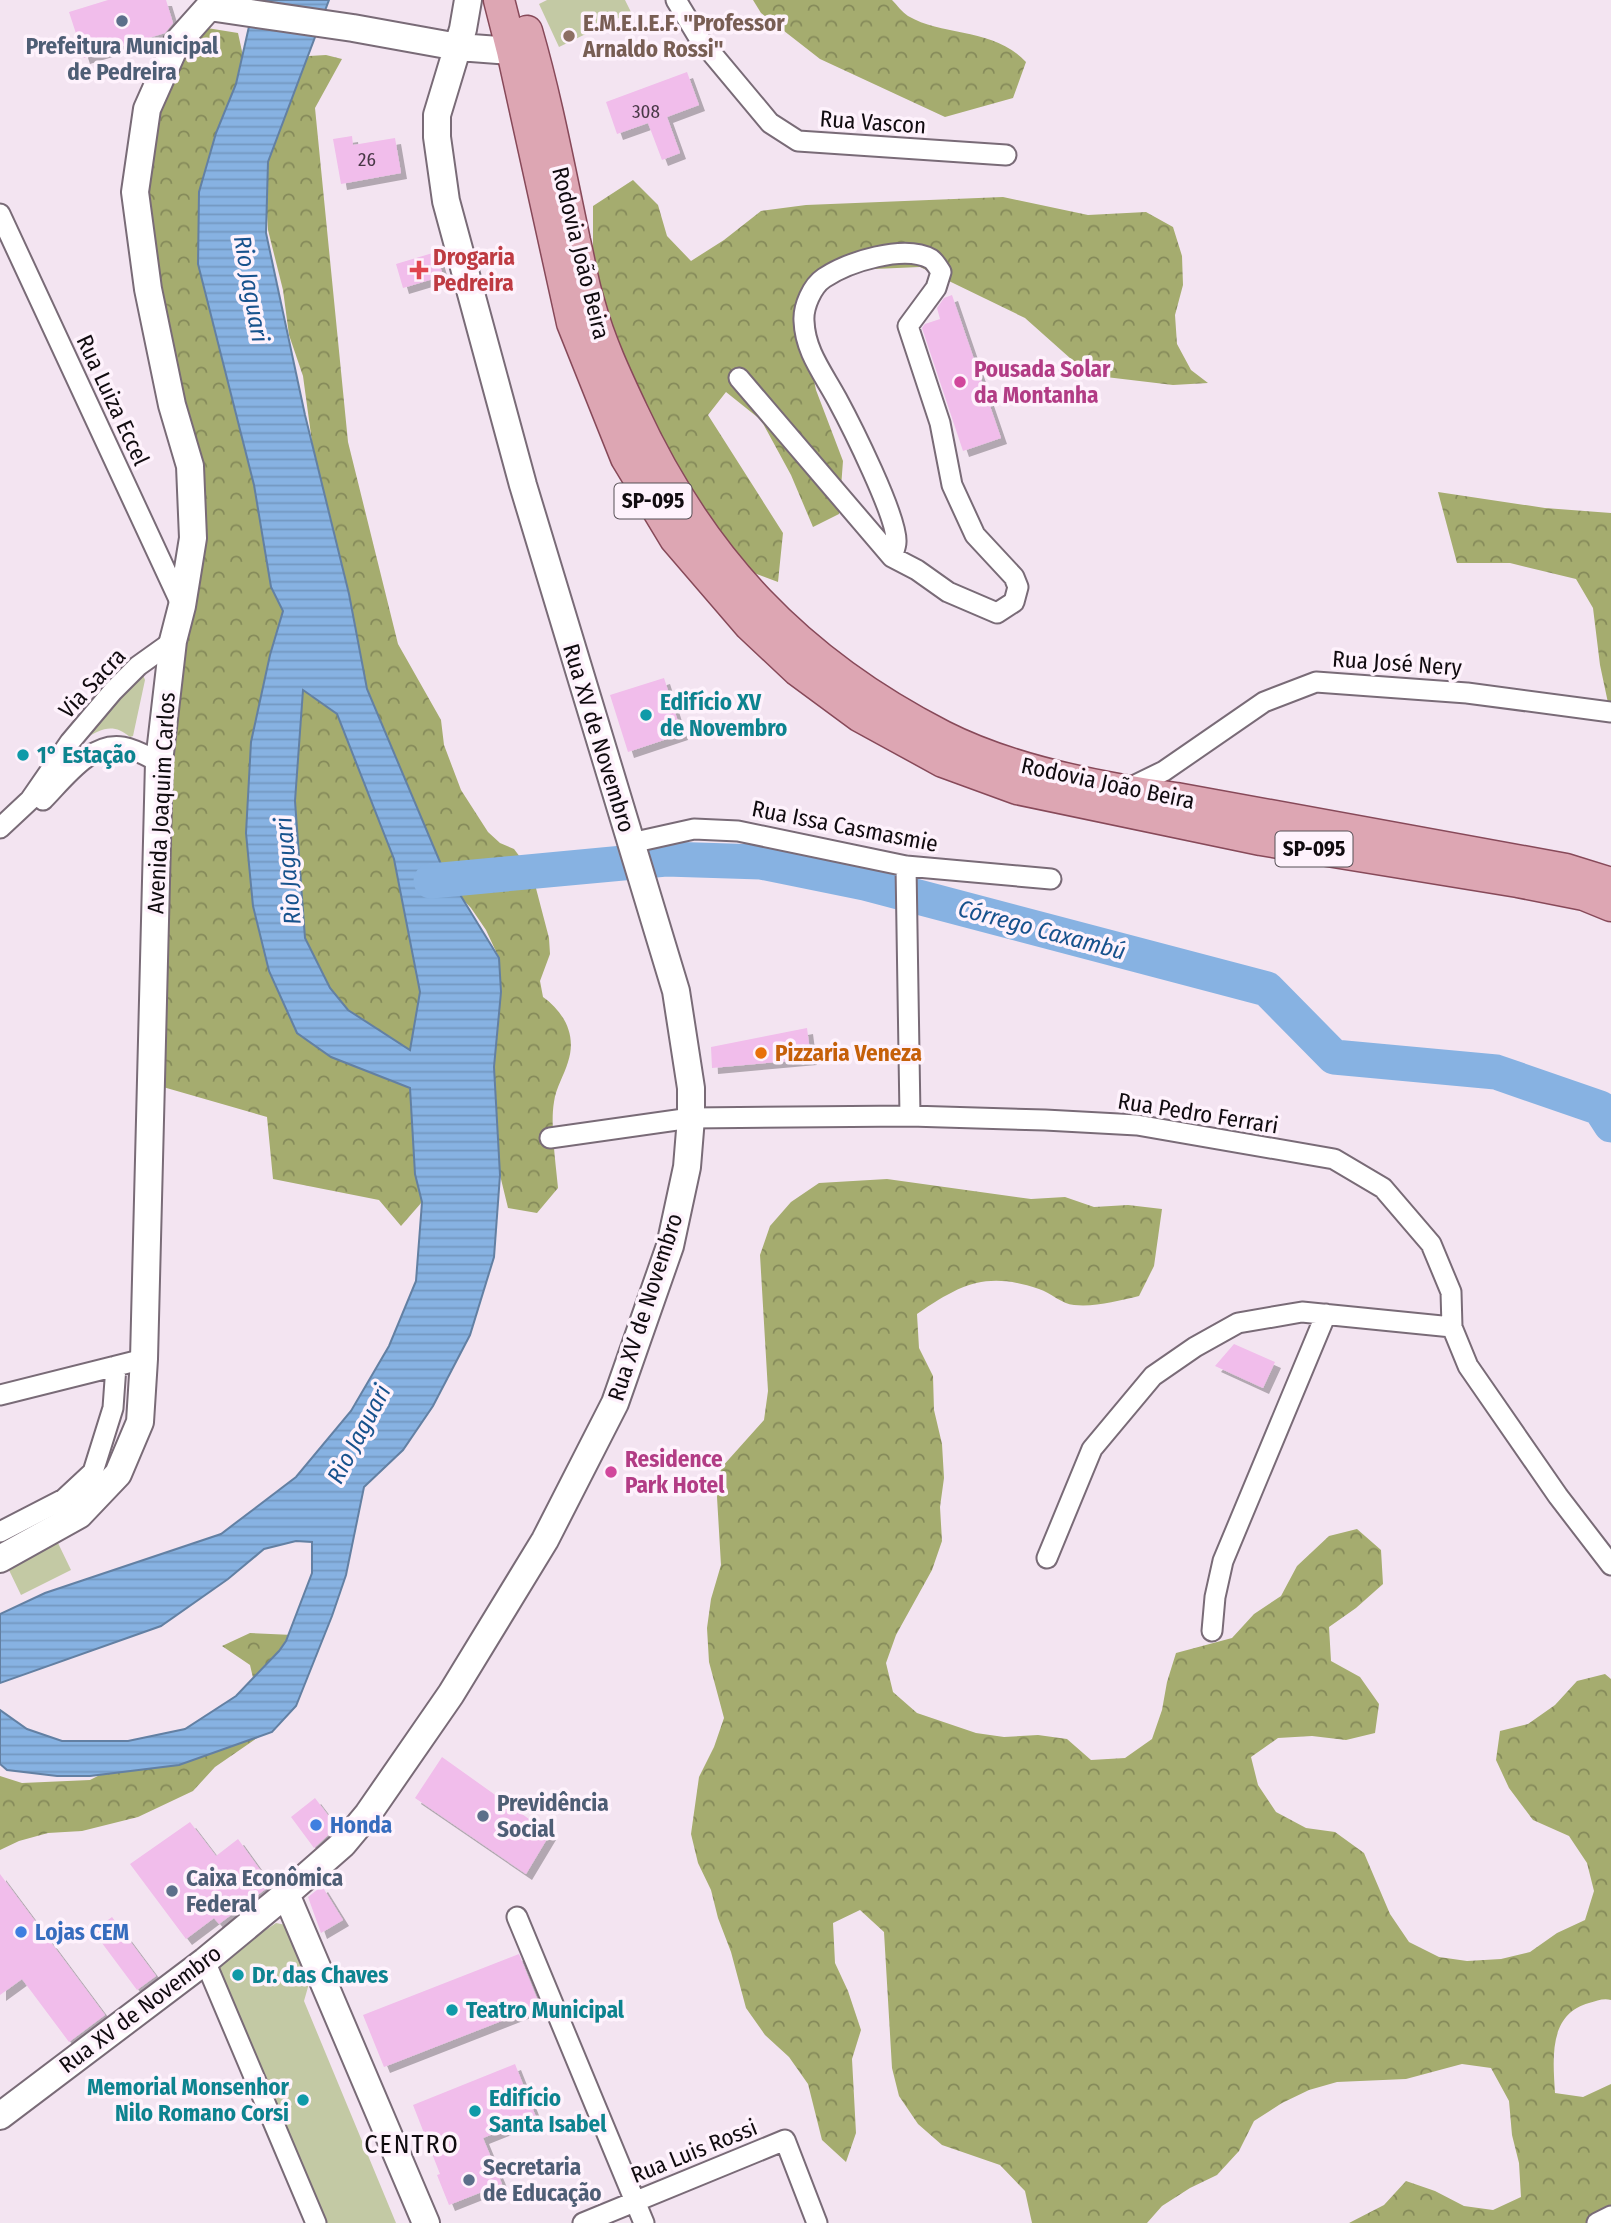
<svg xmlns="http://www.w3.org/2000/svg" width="1611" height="2223" font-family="'Fira Sans Condensed',sans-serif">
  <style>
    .green { fill: #c3c9a4 }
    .forest { fill: url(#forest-crowns) }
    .water { fill: url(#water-rules); stroke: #6380a3; stroke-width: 2; fill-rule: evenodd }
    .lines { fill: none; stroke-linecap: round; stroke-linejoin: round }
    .river { stroke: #87b2e2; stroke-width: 35 }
    .building { fill: #f1bdeb; filter: url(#shadow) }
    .street-casing { stroke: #796b77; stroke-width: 23 }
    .secondary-casing { stroke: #796b77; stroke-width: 30 }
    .primary-casing { stroke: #874959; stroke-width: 33 }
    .street { stroke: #fff; stroke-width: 19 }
    .secondary { stroke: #fff; stroke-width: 26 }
    .primary { stroke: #dda6b3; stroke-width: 30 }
    .service-dot { fill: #5c6f8a; stroke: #fef2fc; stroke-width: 2.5 }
    .education-dot { fill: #8d6e63; stroke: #fef2fc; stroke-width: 2.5 }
    .health-dot { fill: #e0444e; stroke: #fef2fc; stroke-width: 2.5 }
    .hotel-dot { fill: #d1479c; stroke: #fef2fc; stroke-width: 2.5 }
    .culture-dot { fill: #0f9aa8; stroke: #fef2fc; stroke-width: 2.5 }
    .food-dot { fill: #e8710a; stroke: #fef2fc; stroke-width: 2.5 }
    .shop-dot { fill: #3f7fe0; stroke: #fef2fc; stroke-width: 2.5 }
    .labels { text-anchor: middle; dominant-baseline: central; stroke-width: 7; stroke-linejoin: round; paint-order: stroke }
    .number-label { font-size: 19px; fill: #483846 }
    .shield { fill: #fef2fc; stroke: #575056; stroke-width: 2 }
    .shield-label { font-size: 21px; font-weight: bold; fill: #100b0f }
    .education-label { font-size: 23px; font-weight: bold; fill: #785e54; stroke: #fef2fc; text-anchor: start }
    .service-label { font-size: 23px; font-weight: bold; fill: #4e5e75; stroke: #fef2fc; text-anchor: start }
    .street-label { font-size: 23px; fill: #100b0f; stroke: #fef2fc }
    .health-label { font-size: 23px; font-weight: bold; fill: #be3a42; stroke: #fef2fc; text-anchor: start }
    .hotel-label { font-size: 23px; font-weight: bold; fill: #b23c85; stroke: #fef2fc; text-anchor: start }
    .culture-label { font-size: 23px; font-weight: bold; fill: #0d838f; stroke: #fef2fc; text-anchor: start }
    .food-label { font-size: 23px; font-weight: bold; fill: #c56008; stroke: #fef2fc; text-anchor: start }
    .shop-label { font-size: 23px; font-weight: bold; fill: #366cbe; stroke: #fef2fc; text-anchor: start }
    .water-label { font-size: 24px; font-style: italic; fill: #17528d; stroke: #fef2fc }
    .quarter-label { font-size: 26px; letter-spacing: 2px; fill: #100b0f; stroke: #fef2fc }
  </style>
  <defs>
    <pattern id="forest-crowns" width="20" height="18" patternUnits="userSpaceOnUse" patternTransform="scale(1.75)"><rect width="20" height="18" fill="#a5ac6f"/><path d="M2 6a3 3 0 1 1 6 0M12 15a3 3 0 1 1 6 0" fill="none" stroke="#858a5a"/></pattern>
    <pattern id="water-rules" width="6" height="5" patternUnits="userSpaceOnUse" patternTransform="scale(1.75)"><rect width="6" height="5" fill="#87b2e2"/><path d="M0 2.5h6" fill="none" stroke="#7498c1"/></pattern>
    <filter id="shadow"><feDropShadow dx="6" dy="6" stdDeviation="0" flood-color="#0004"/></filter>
  </defs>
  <rect width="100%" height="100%" fill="#f3e4f1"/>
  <!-- green -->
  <path class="green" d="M547 0H625L631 12 559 47 539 4Z
    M143 675 145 680 133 736 130 737C114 723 101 728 85 739L133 676Z
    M57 1541 71 1570 21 1595 7 1566Z
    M276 1923 286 1925 310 1980 304 2001 396 2223H324L217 1969 219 1962Z"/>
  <!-- forest -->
  <path class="forest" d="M753 0H892C897 5 902 12 908 16 944 37 993 27 1026 62L1013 98 945 117 820 59 761 13Z
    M207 28 238 33 243 56 236 84 216 133 254 485 271 587 283 611 302 689 337 714 394 859 420 992 408 1062 415 1174 422 1202 401 1226 379 1200 273 1179 267 1117 163 1087V747L192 574 143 200 149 141 174 61Z
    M326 55 342 59 315 108 348 442 398 644 441 720 444 745 461 790 488 832 500 843 514 849 532 873 549 938 550 954 540 981 543 997C564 1012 577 1035 568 1062 564 1076 556 1087 554 1102 550 1124 556 1165 558 1188L537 1213 508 1208 500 1175 494 1067 501 992 499 958 486 930 471 908 437 873 355 692 321 508 303 376 289 335 283 290 268 230 264 165 292 57Z
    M633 180 658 205 667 236 691 261 724 240 761 211 806 205 1003 197 1088 215 1146 212 1173 227 1182 256 1183 285 1175 315 1177 344 1191 370 1208 383 1173 385 1089 375 1025 318 920 267 851 270 810 280 801 319 816 390 843 461 839 514 813 527 791 475 761 420 726 392 708 415 783 533 778 582 716 559 657 453 593 270V206Z
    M1438 492 1545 508 1611 513V717L1600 665 1593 608 1576 579 1510 563H1457Z
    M887 1179 1031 1199 1065 1197 1094 1207 1128 1205 1162 1209 1154 1266 1139 1296C1118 1301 1096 1307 1074 1305 1062 1304 1051 1293 1039 1289 986 1271 961 1284 917 1314L919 1348 933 1376 934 1410 942 1444 944 1478 940 1507 942 1541 932 1570 896 1635 886 1663 893 1692 917 1713 976 1733 1004 1737 1038 1735 1067 1739 1091 1760 1125 1758 1152 1739 1162 1710 1167 1682 1176 1653 1232 1638 1254 1614 1281 1596 1297 1566 1329 1536 1357 1529 1381 1550 1383 1584 1356 1608 1329 1627 1331 1661 1360 1677 1379 1704 1375 1733 1346 1740 1312 1736 1278 1738 1251 1757 1258 1785 1276 1812 1306 1828 1335 1832 1364 1853 1390 1914 1409 1942 1439 1957 1467 1961 1501 1959 1530 1952 1557 1933 1585 1920 1594 1891 1587 1863 1569 1836 1533 1820 1509 1788 1496 1760 1500 1731 1528 1724 1555 1705 1577 1681 1605 1674 1611 1679V2000C1603 1998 1597 2001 1589 2003 1548 2014 1553 2059 1555 2093L1583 2097 1611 2084V2223H1349L1384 2205 1406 2181 1435 2191 1464 2206 1493 2210 1521 2197 1519 2163 1512 2135 1509 2101 1491 2068 1462 2064 1406 2079 1337 2082 1309 2090 1282 2103 1254 2121 1239 2151 1217 2175 1190 2188 1162 2206 1147 2223H1032L1025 2191 1000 2165 942 2145 918 2124 899 2096 892 2068 884 1932 860 1910 833 1923 835 1963 848 1991 861 2030 852 2059 856 2133 846 2162 822 2140 808 2084 789 2057 765 2035 746 2008 731 1952 718 1918 711 1890 698 1863 691 1834 699 1777 714 1747 724 1718 709 1662 707 1628 711 1599 721 1565 717 1497 721 1468 764 1420 768 1391 760 1255 770 1226 791 1202 819 1183Z
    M250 1633 315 1636 270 1729 215 1767 193 1791 138 1817 82 1831 48 1833 19 1841 0 1850V1776L22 1783 90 1780 257 1695 250 1665 222 1646Z"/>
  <!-- water -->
  <path class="water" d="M255 0H329L268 162 266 233 305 415 349 594 367 689 440 862 499 958 501 992 494 1067 500 1175 494 1257 470 1335 433 1406 403 1450 364 1487 346 1575 332 1616 296 1706 272 1732 179 1765 90 1776H57L7 1770 0 1764V1710L27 1729 62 1741H128L185 1729 236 1696 279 1651 286 1641 312 1573V1542L296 1541 264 1549 228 1579 161 1626 0 1683V1614L45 1593 221 1534 296 1477 351 1411 389 1346 416 1281 422 1202 415 1174 410 1088 331 1057 297 1033 269 971 253 906 246 833 251 742 270 655 283 611 271 587 254 485 198 264 199 192 216 133 236 84ZM303 690 337 714 394 859 420 992 410 1050 348 1010 330 988 305 938 295 801Z"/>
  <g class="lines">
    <!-- river -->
    <path class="river" d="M431 881 666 859 761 862 865 883 1267 989 1334 1057 1496 1072 1600 1108 1611 1125"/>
  </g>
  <!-- building -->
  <path class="building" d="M108 0H166L173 23 165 33 84 58 69 12Z
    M687 72 699 105 667 117 680 153 662 160 648 123 617 134 606 102Z
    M352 136 353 145 395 138 401 173 341 184 333 139Z
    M436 252 443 276 403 288 396 264Z
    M952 295 1001 438 963 451 922 328 925 324 940 319 937 308 944 298Z
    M664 678 682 734 628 752 610 695Z
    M807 1028 811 1059 712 1068 711 1047Z
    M1234 1344 1275 1362 1263 1388 1215 1366Z
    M442 1757 550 1834 526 1874 415 1798Z
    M315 1798 337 1827 314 1848 291 1817Z
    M190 1822 216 1856 238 1839 271 1885 219 1924 214 1918 186 1939 130 1864Z
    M0 1874 105 2015 69 2042 22 1979 0 1995Z
    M322 1886 343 1920 321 1933 308 1897Z
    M112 1917 156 1976 137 1990 93 1931Z
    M519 1954 540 2006 384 2067 363 2015Z
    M515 2064 536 2117 483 2138 502 2184 449 2205 437 2175 440 2174 413 2105Z"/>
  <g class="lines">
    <!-- street casing -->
    <g class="street-casing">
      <path id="street" d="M676 0 699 38 770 123 798 141 1006 155
        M0 214 182 606
        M739 378 892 557 917 570 948 592 997 613 1014 602 1018 587 1014 577 975 535 952 485 940 423 908 326 936 288 941 272C938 267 935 262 931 259 904 244 848 262 824 278 812 286 803 307 804 321 805 351 823 373 837 399 850 423 898 518 896 542 896 547 893 553 892 557
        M1125 790 1164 771 1264 702 1316 682 1467 693 1611 712
        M43 800C63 780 91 741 123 747 135 749 147 756 159 762
        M0 828 30 800 70 742 113 691 138 666 173 641
        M631 843 694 829 738 831 906 866 1051 879
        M906 866 910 1116
        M550 1138 691 1118 910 1116 1045 1120 1137 1125 1334 1159 1383 1188 1431 1244 1451 1292 1452 1327 1468 1366 1558 1496 1611 1565
        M0 1395 144 1359
        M0 1532 64 1499 93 1472 113 1408 116 1366
        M1047 1558 1092 1449 1153 1376 1195 1347 1238 1323 1302 1312 1452 1327
        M1212 1631 1215 1597 1223 1561 1326 1314
        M517 1917 644 2223
        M205 1961 316 2223
        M583 2223 785 2140 817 2223
        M1597 2223 1611 2216"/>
    </g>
    <!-- secondary casing -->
    <g class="secondary-casing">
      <path id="secondary" d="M0 1559 79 1515 118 1474 140 1422 144 1359 159 762 173 641 182 606 193 538 190 466 172 405 148 289 135 192 147 109 176 44 209 7 353 28 458 47 512 51
        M286 1894 426 2223
        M0 2116 205 1961 286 1894 343 1844 368 1814 451 1694 545 1540 615 1403 670 1246 687 1167 691 1118V1088L676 991 523 485 446 201 437 137V115L463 29 468 0"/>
    </g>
    <!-- primary casing -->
    <g class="primary-casing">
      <path id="primary" d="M499 0 512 51 572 323 626 458 675 539 749 625 798 671 859 716 943 762 1017 789 1261 840 1518 882 1584 895 1611 906
        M527 31C547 100 560 171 575 241 580 262 583 284 590 305 600 342 617 378 633 412 701 559 798 662 943 736 1010 770 1101 788 1176 798L1566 869 1611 883"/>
    </g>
    <!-- street -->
    <use href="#street" class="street"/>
    <!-- secondary -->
    <use href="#secondary" class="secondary"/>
    <!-- primary -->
    <use href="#primary" class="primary"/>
  </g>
  <!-- markers -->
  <g class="service-dot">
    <circle cx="122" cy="21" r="7"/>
    <circle cx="483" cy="1816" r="7"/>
    <circle cx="172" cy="1891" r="7"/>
    <circle cx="469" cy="2180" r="7"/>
  </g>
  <circle class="education-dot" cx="569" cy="36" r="7"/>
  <path class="health-dot" d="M415.5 259.5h7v7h7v7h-7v7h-7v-7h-7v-7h7z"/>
  <g class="hotel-dot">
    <circle cx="960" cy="382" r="7"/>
    <circle cx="611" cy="1472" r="7"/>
  </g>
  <g class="culture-dot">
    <circle cx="646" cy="715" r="7"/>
    <circle cx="23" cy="755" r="7"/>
    <circle cx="238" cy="1975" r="7"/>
    <circle cx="452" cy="2010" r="7"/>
    <circle cx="303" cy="2100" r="7"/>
    <circle cx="475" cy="2111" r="7"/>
  </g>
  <circle class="food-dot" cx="761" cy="1053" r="7"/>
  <g class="shop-dot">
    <circle cx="316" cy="1825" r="7"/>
    <circle cx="21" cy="1932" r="7"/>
  </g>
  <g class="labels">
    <!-- number labels -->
    <g class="number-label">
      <text x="646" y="111">308</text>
      <text x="367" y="159">26</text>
    </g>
    <!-- shield labels -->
    <g class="shield">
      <rect x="614.5" y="483.5" width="77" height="35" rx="5"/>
      <rect x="1275.5" y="831.5" width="77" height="35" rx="5"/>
    </g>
    <g class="shield-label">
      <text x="653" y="501">SP-095</text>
      <text x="1314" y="849">SP-095</text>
    </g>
    <!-- education labels -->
    <g class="education-label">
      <text x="583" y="23">E.M.E.I.E.F. "Professor<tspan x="583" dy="26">Arnaldo Rossi"</tspan></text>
    </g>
    <!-- service labels -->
    <g class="service-label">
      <text x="122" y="46" text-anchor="middle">Prefeitura Municipal<tspan x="122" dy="26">de Pedreira</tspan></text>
      <text x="497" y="1803">Previdência<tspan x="497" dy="26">Social</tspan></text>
      <text x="186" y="1878">Caixa Econômica<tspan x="186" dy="26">Federal</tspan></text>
      <text x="483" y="2167">Secretaria<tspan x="483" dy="26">de Educação</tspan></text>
    </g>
    <!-- street labels -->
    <g class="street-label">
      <text transform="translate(873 122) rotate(4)">Rua Vascon</text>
      <text transform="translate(581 253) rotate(76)">Rodovia João Beira</text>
      <text transform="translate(113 400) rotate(65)">Rua Luiza Eccel</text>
      <text transform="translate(1397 663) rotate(4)">Rua José Nery</text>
      <text transform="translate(92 683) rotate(-47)">Via Sacra</text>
      <text transform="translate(599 738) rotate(73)">Rua XV de Novembro</text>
      <text transform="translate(1108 783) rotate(12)">Rodovia João Beira</text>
      <text transform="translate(161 803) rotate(-87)">Avenida Joaquim Carlos</text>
      <text transform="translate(845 826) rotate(11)">Rua Issa Casmasmie</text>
      <text transform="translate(1198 1113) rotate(9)">Rua Pedro Ferrari</text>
      <text transform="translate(645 1307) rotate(-72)">Rua XV de Novembro</text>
      <text transform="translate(140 2009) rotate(-37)">Rua XV de Novembro</text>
      <text transform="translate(694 2151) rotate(-22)">Rua Luis Rossi</text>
    </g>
    <!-- health labels -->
    <g class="health-label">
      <text x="433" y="257">Drogaria<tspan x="433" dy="26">Pedreira</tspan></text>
    </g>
    <!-- hotel labels -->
    <g class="hotel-label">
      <text x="974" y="369">Pousada Solar<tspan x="974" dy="26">da Montanha</tspan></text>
      <text x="625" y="1459">Residence<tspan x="625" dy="26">Park Hotel</tspan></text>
    </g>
    <!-- culture labels -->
    <g class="culture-label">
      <text x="660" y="702">Edifício XV<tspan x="660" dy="26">de Novembro</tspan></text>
      <text x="37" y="755">1° Estação</text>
      <text x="252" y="1975">Dr. das Chaves</text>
      <text x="466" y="2010">Teatro Municipal</text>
      <text x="289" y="2087" text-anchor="end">Memorial Monsenhor<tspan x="289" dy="26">Nilo Romano Corsi</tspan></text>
      <text x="489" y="2098">Edifício<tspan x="489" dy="26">Santa Isabel</tspan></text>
    </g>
    <!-- food labels -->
    <g class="food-label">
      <text x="775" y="1053">Pizzaria Veneza</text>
    </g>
    <!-- shop labels -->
    <g class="shop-label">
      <text x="330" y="1825">Honda</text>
      <text x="35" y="1932">Lojas CEM</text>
    </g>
    <!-- water labels -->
    <g class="water-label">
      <text transform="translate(251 289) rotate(80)">Rio Jaguari</text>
      <text transform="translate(288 871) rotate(-95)">Rio Jaguari</text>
      <text transform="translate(1042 930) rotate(15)">Córrego Caxambú</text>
      <text transform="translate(359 1434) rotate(-62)">Rio Jaguari</text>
    </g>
    <!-- quarter labels -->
    <g class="quarter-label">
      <text x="412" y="2144">CENTRO</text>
    </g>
  </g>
</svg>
